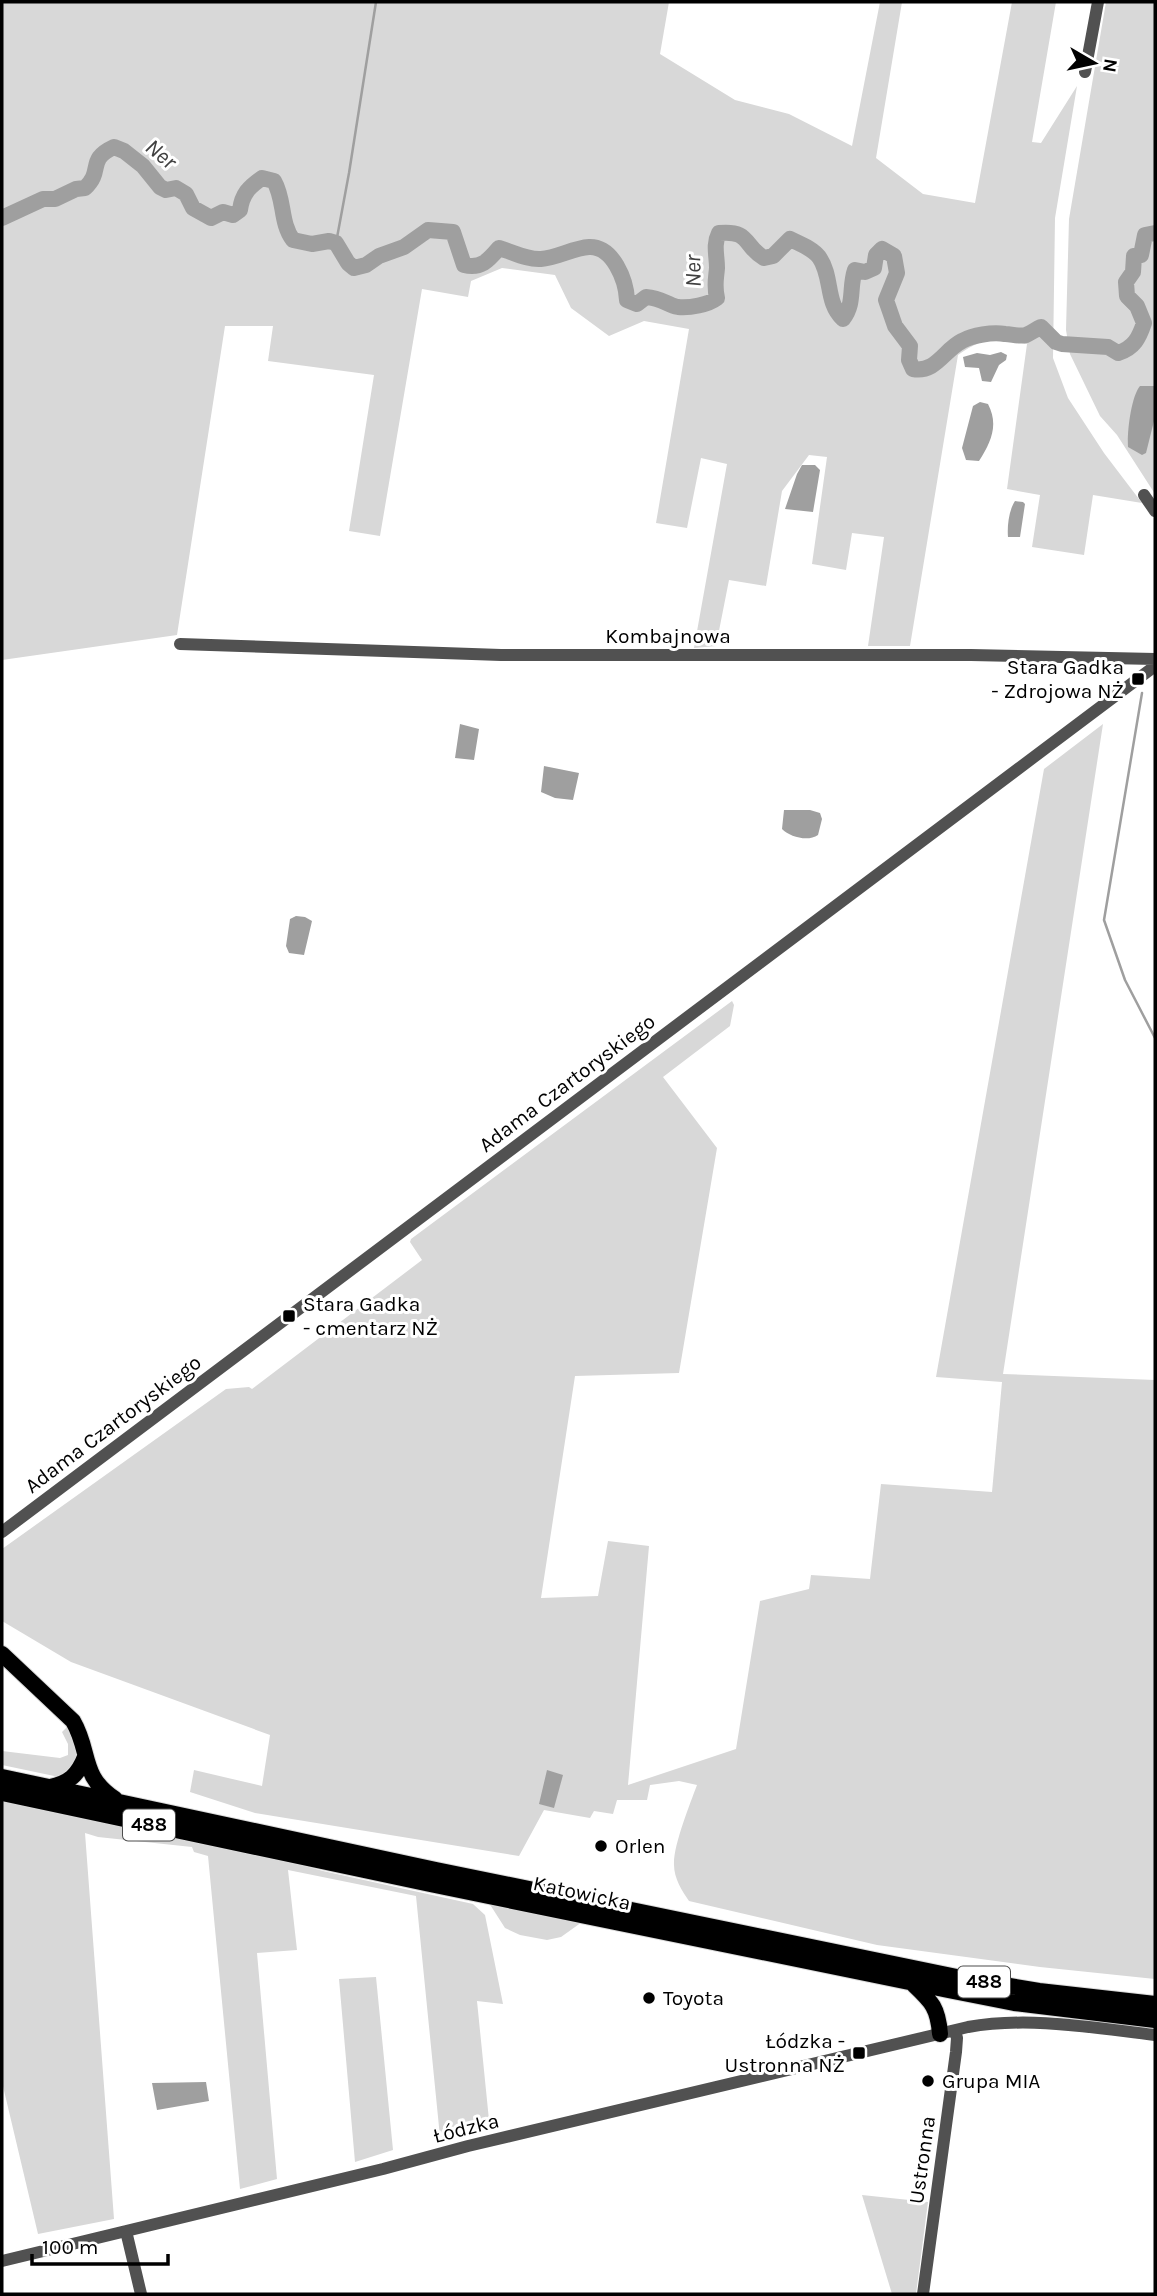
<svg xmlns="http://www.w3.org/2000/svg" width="1157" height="2296" font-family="Karla,sans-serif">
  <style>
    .green { fill: #d8d8d8 }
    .water { fill: #9f9f9f }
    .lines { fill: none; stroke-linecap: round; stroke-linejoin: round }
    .stream { stroke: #9f9f9f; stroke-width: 2.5 }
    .river { stroke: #9f9f9f; stroke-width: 16 }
    .major-casing { stroke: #dbdbdb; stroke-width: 18 }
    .minor { stroke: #515151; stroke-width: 12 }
    .major { stroke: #000; stroke-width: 16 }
    .poi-dot { fill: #000; stroke: #fff; stroke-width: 2.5 }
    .labels { text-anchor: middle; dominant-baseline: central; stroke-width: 6; stroke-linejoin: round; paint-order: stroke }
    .shield { fill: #fff; stroke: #4c4c4c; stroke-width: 2 }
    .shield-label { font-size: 19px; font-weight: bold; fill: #000 }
    .street-label { font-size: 21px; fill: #000; stroke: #fff }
    .poi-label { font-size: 21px; fill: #000; stroke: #fff; text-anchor: start }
    .water-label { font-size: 23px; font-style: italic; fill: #404040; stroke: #fff }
  </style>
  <rect width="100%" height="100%" fill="#fff"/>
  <!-- green -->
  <path class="green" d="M2 2H669L660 54 735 100 789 114 852 146 880 2H902L876 158 923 194 975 203 1012 2H1056L1032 142 1041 143 1077 86 1055 218 1053 358 1068 398 1104 453 1142 503 1093 495 1084 555 1032 547 1040 495 1007 489 1027 344C996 339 984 336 958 355L910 646H868L884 537 852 533 846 570 812 564 827 457 809 455 782 491 766 586 729 580 716 646 694 648 727 464 701 458 687 528 656 523 689 329 644 321 609 336 571 308 555 275 502 268 471 281 468 297 422 289 380 536 349 531 374 375 268 361 273 326H225L177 635 2 660Z
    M1106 2H1155V494L1117 435 1100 416 1070 354 1066 330 1069 219Z
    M1103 724 1003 1374 1155 1380V1979L1040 1967 877 1945 689 1901C682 1891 674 1878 674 1865 673 1846 690 1804 697 1785L679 1781 650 1785 647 1800H617L613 1814 594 1811 590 1818 544 1810 519 1856 255 1813 190 1792 194 1770 262 1786 270 1735 71 1662 2 1621V1549L226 1389 249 1387 252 1389 422 1260 410 1242 411 1239 732 1001 734 1005 730 1026 663 1077 717 1148 679 1373 575 1376 541 1598 598 1596 608 1541 649 1546 628 1785 736 1749 760 1601 809 1589 811 1575 870 1579 881 1484 992 1492 1002 1382 936 1377 1044 769Z
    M69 1725 78 1746 77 1768 59 1777 2 1765V1751L60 1758 68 1755V1744L62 1732Z
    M2 1801 287 1861 323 1871 473 1904 485 1915 503 2004 477 2001 489 2120 440 2137 416 1896 288 1870 297 1950 257 1953 277 2179 240 2189 208 1856 194 1852 192 1847 98 1837 85 1833 114 2219 38 2234 2 2082Z
    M489 1903 582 1922 561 1937 547 1940 520 1935 505 1928Z
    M376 1977 393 2150 355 2162 339 1979Z
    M862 2195 928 2202 916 2294H892Z"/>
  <!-- water -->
  <path class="water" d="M1001 352 1007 355 1006 360 999 365 991 382 982 381 979 368 965 367 963 357 977 353 990 355Z
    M1140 386H1155V417L1146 453 1142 455 1128 447C1127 432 1131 397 1140 386Z
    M980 402 988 404C999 425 991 442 979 461L966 460 962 448 973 406Z
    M802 465H815L820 470 813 512 785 509 797 474Z
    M1015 501 1023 502 1025 504 1020 537H1008C1007 526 1009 510 1015 501Z
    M460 724 479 729 474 760 455 758Z
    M544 766 579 773 573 800 555 798 541 792Z
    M784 810H810L820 813 822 819 818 835C808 842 790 837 782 829Z
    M296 916 305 917 312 921 304 955 289 953 286 946 290 919Z
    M547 1770 563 1775 554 1808 539 1804Z
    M206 2082 209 2101 157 2110 152 2083Z"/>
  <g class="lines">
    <!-- stream -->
    <path class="stream" d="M336 243 349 173 376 2
      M1142 693 1104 920 1125 980 1155 1038"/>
    <!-- river -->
    <path class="river" d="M2 218 43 199H55L76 189 85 188C104 170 86 160 114 147L124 151 143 166 160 187 166 190 176 188 186 194 193 208 211 218 223 212 233 215 240 210C242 194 249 187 262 178L274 181C285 200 280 223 293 240L312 244 329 241 336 243 348 263 354 268 366 265 379 256 404 247 428 230 453 232 464 265C481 269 488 261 499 248 513 252 527 260 541 259 557 258 573 248 589 247 613 246 626 280 627 300L637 304 646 297C662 298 667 305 678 307 690 308 708 305 717 298 714 285 716 280 717 268 717 255 713 245 719 233 751 230 743 246 764 258L773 256 790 239C800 244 812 248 819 257 833 277 825 302 843 319 855 304 849 287 855 270L865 272 874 268 876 255 882 249 894 256 897 273 886 300 895 326 910 346 909 360 913 369C936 373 944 350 962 341 973 335 992 332 1005 334 1012 334 1019 337 1026 335 1031 333 1036 329 1041 327L1056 342 1062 344 1108 347 1118 353C1134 348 1139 338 1144 323L1137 306 1127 296 1126 282 1133 272 1134 256 1141 255 1145 235 1155 233"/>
    <!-- major casing -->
    <g class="major-casing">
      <path id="major" d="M2 1654 73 1721C91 1752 80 1776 115 1799
        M2 1777 436 1870 957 1977 1039 1991 1155 2004
        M50 1787C69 1783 78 1775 85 1757
        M2 1793 430 1884 948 1990 1014 2003 1155 2020
        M914 1985C932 2002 938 2008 940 2034"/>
    </g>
    <!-- minor -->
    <path class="minor" d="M1085 72 1098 2
      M1144 495 1155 511
      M180 644 501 655H971L1155 659
      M2 1532 1155 666
      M126 2231 141 2294
      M2 2261 383 2169 468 2146 968 2027C1030 2016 1094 2028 1155 2035
      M923 2294 956 2052 957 2038 955 2031"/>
    <!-- major -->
    <use href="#major" class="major"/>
  </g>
  <!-- markers -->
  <g class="poi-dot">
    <rect x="1131" y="672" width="14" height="14" rx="3.5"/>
    <rect x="282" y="1309" width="14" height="14" rx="3.5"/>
    <circle cx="601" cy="1846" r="7"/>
    <circle cx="649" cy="1998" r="7"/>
    <rect x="852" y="2046" width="14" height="14" rx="3.5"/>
    <circle cx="928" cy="2081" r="7"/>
  </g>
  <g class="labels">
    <!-- shield labels -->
    <g class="shield">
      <rect x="123" y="1809.5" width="52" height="31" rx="5"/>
      <rect x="958" y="1966.5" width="52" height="31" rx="5"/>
    </g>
    <g class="shield-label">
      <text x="149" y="1825">488</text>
      <text x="984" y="1982">488</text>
    </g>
    <!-- street labels -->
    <g class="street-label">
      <text x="668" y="636">Kombajnowa</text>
      <text transform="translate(567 1083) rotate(-37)">Adama Czartoryskiego</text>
      <text transform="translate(113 1424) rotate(-37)">Adama Czartoryskiego</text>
      <text transform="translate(582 1893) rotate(12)">Katowicka</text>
      <text transform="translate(466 2128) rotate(-14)">Łódzka</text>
      <text transform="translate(922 2160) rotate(-82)">Ustronna</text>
    </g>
    <!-- poi labels -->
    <g class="poi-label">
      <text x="1124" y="667" text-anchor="end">Stara Gadka<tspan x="1124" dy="24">- Zdrojowa NŻ</tspan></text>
      <text x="303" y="1304">Stara Gadka<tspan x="303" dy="24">- cmentarz NŻ</tspan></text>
      <text x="615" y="1846">Orlen</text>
      <text x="663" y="1998">Toyota</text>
      <text x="845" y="2041" text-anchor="end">Łódzka -<tspan x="845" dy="24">Ustronna NŻ</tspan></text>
      <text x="942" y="2081">Grupa MIA</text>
    </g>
    <!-- water labels -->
    <g class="water-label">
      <text transform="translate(161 154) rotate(40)">Ner</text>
      <text transform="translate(693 271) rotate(-91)">Ner</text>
    </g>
  </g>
  <!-- border -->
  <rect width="1157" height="2296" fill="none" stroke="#000000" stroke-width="7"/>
  <!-- north arrow -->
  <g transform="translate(1094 63) rotate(99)" stroke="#ffffff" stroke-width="5" paint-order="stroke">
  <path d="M0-5L12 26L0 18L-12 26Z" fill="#000000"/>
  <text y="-10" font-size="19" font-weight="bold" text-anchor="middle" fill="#000000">N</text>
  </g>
  <!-- scale -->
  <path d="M32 2254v10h136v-10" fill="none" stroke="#000000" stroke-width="3.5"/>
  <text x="42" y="2254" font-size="21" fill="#000000" stroke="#ffffff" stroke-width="5" paint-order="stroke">100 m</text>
</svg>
